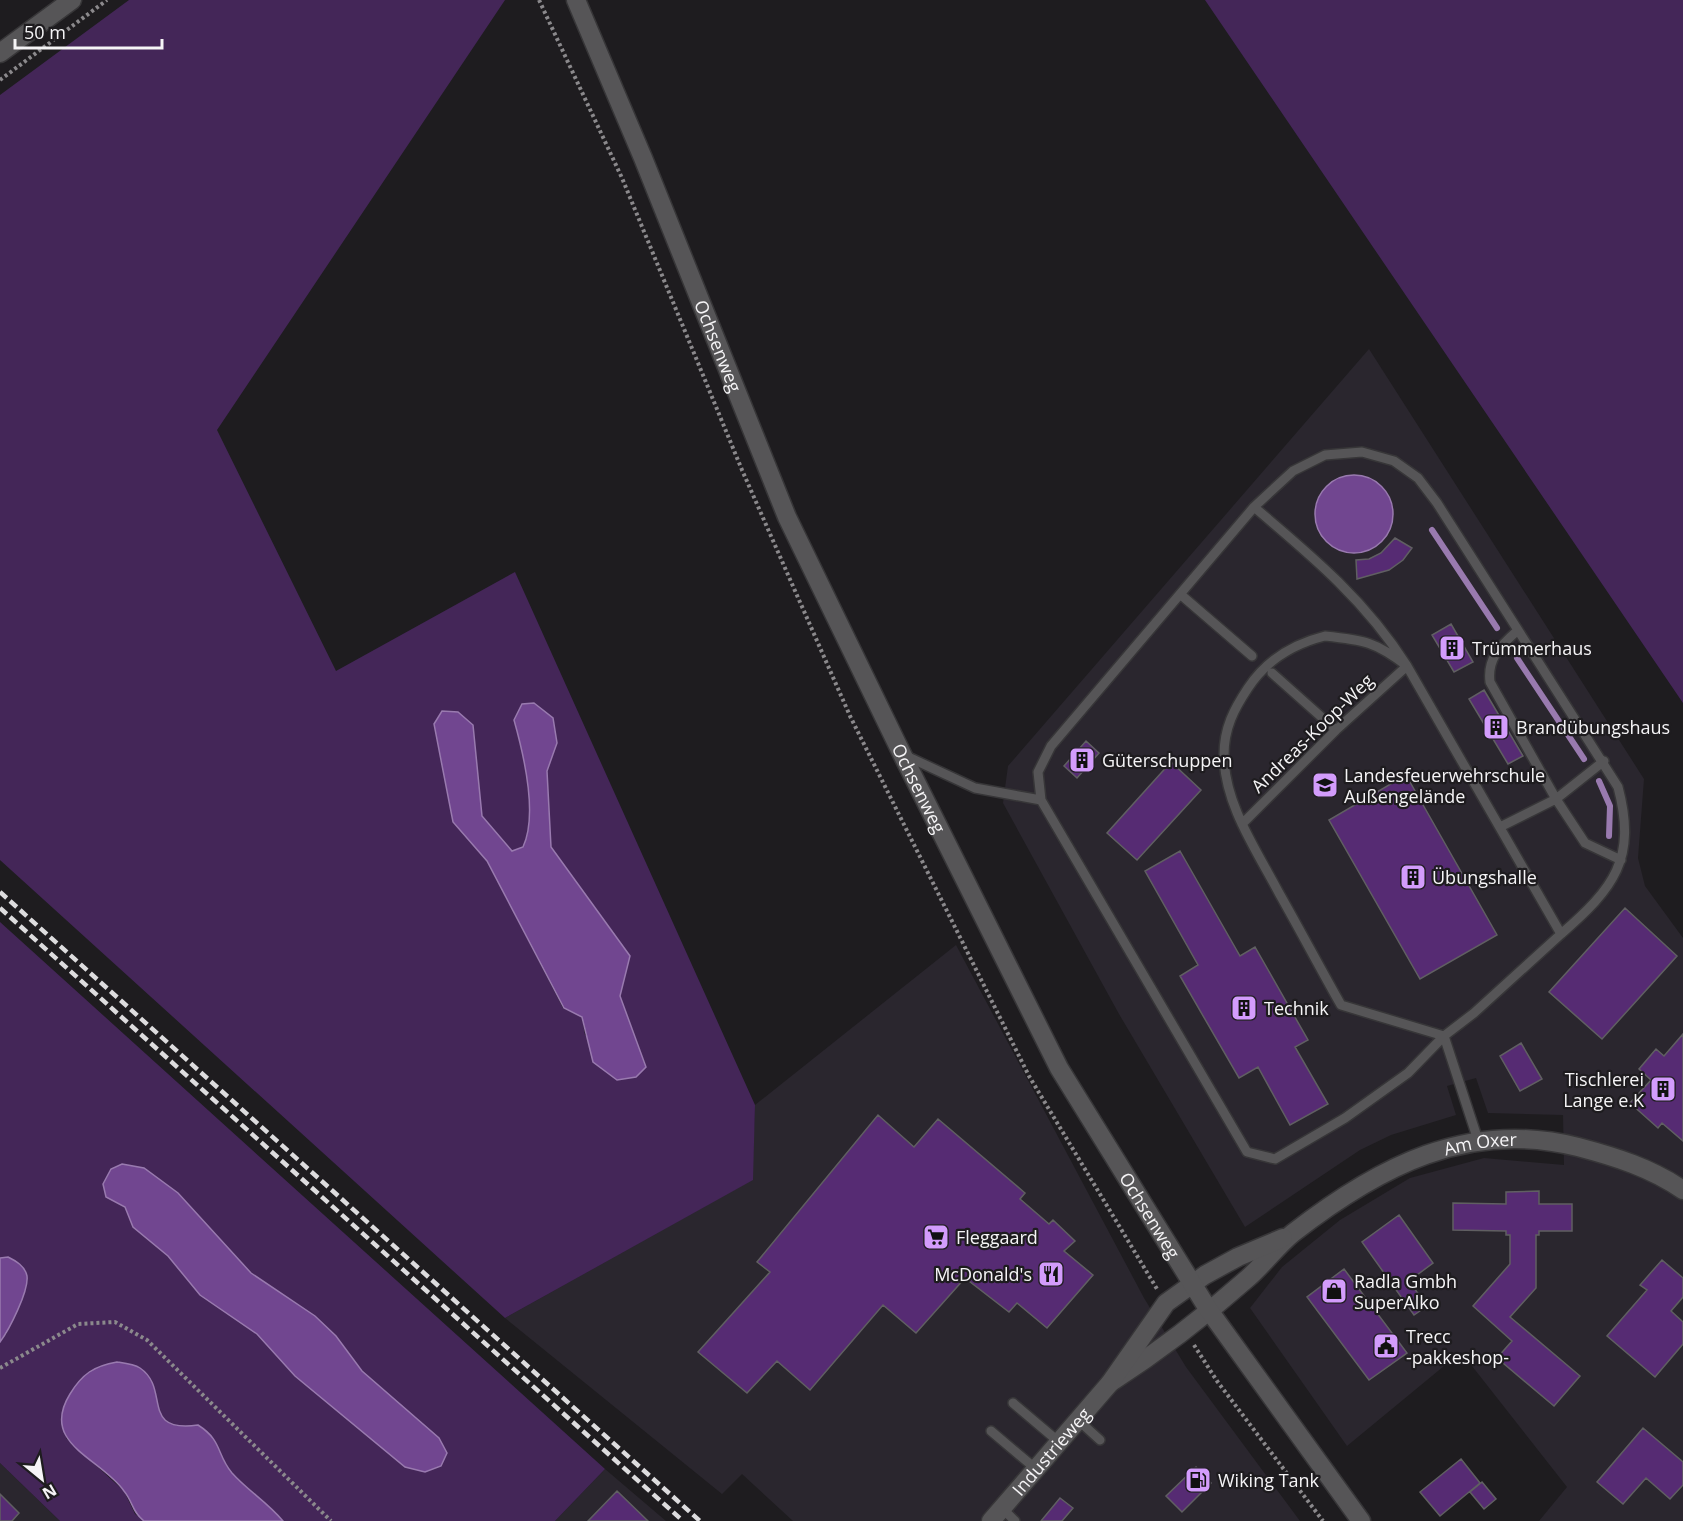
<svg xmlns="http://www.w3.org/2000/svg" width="1683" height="1521" font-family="'Open Sans',sans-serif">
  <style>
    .built { fill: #2a262e }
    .green { fill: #442658; fill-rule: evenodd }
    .water { fill: #714690; stroke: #997aaf; stroke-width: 1.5 }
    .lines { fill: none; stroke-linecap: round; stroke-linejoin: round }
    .stream { stroke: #997aaf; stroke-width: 6 }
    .building { fill: #562b73; stroke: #605f62; stroke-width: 1.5 }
    .service-casing { stroke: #373638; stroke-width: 12 }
    .minor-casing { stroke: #373638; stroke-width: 21 }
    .secondary-casing { stroke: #373638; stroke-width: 21 }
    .path { stroke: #8b898c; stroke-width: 4; stroke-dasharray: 3 3; stroke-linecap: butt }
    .service { stroke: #565557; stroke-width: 9 }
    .minor { stroke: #565557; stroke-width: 18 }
    .secondary { stroke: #565557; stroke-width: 18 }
    .rail { stroke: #dddcde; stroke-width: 4.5; stroke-dasharray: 9 4.5; stroke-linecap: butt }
    .labels { text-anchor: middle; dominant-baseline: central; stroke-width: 4.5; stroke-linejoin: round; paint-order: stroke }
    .street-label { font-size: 18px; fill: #f5f4f6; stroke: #1e1c1f }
    .poi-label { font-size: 18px; fill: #f5f4f6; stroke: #1e1c1f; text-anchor: start }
  </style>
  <rect width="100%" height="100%" fill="#1e1c1f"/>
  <!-- built -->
  <path class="built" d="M1369 349 1644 779 1638 858 1645 886 1683 938V1521H1539L1567 1487 1461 1352 1347 1446 1250 1308 1282 1267 1340 1220 1410 1178 1484 1158 1564 1165 1563 1115 1488 1113 1476 1078 1447 1086 1456 1115 1391 1135 1360 1150 1245 1227 1119 1014 1003 803 1008 766Z
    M956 945 1144 1298 1186 1367 1300 1521H793L742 1474 722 1494 505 1318 752 1180 755 1105Z
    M0 1463 60 1521H0Z
    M605 1469 666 1521H555Z"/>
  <!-- green -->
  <path class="green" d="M129 0H505L217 430 336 671 515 572 755 1105 753 1180 505 1318 0 860V95ZM553 718 557 743 547 771 551 847 630 956 620 996 646 1066 585 1035 582 1017 563 1008 487 861 453 822 473 725 482 816 512 851 523 847C538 815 523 753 514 720Z
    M1205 0H1683V703Z
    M0 922 605 1469 555 1521H283C267 1502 247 1490 232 1473 216 1454 223 1441 198 1425 158 1430 160 1413 151 1379L66 1438 124 1491 135 1514 144 1521H60L0 1463V1342L7 1333 8 1257 0 1258ZM178 1193 251 1273 315 1316 336 1336 362 1371 439 1438 405 1467 295 1376 257 1334 200 1295 168 1256 133 1227 125 1207Z"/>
  <!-- water -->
  <path class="water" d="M1315 514a39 39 0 1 1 78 0a39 39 0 1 1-78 0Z
    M534 703 553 718 557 743 547 771 551 847 630 956 620 996 646 1067 636 1077 617 1080 593 1062 582 1017 564 1008 487 861 453 822 434 724 442 711 458 712 473 725 482 816 512 851 523 847C538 815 523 752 514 720L522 704Z
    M122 1164 144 1168 178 1193 251 1273 315 1316 336 1336 362 1371 439 1438 447 1453 441 1466 425 1472 405 1467 295 1376 257 1334 200 1295 168 1256 133 1227 125 1207 106 1197 103 1184 111 1169Z
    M8 1257C16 1261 25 1266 27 1276 29 1291 9 1330 0 1342V1258Z
    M117 1362C124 1363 134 1364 140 1368 171 1389 139 1433 198 1425 223 1441 216 1454 232 1473 247 1490 267 1502 283 1521H144C132 1512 133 1502 124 1491 101 1458 39 1444 70 1394 82 1374 94 1366 117 1362Z"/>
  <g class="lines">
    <!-- stream -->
    <path class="stream" d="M1432 530 1497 628
      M1517 658 1584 759
      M1599 781 1610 806 1609 836"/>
  </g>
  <!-- building -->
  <path class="building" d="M1395 538 1412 548 1403 560 1389 570 1357 579 1356 560 1369 559 1381 553Z
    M1451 624 1473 662 1454 672 1432 635Z
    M1484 690 1523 756 1508 764 1469 699Z
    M1086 741 1099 753 1077 778 1064 766Z
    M1171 762 1201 790 1137 860 1107 833Z
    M1406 775 1497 935 1420 979 1329 820Z
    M1180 851 1240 956 1255 947 1308 1040 1295 1047 1328 1104 1290 1125 1258 1067 1239 1078 1180 976 1198 965 1145 871Z
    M1625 908 1677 956 1602 1039 1549 992Z
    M1683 1034V1141L1662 1123 1658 1128 1630 1103 1651 1080 1639 1069 1656 1049 1664 1056Z
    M1521 1043 1542 1079 1520 1091 1500 1056Z
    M878 1115 914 1147 938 1119 1025 1193 1020 1199 1049 1224 1053 1220 1075 1241 1064 1251 1093 1275 1047 1328 1017 1303 1009 1312 965 1278 916 1333 883 1305 810 1390 777 1361 747 1393 698 1352 770 1272 757 1262Z
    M1539 1191V1204H1572V1231H1539V1235H1536V1288L1510 1317 1580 1376 1554 1406 1497 1358 1512 1341 1473 1306 1510 1264V1235H1506V1231L1453 1230V1203L1506 1204V1192Z
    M1399 1215 1433 1263 1409 1281 1427 1306 1414 1315 1362 1242Z
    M1662 1260 1683 1278V1297L1671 1311 1683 1322V1344L1655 1377 1607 1336 1647 1290 1640 1285Z
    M1344 1269 1407 1353 1369 1380 1307 1297Z
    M1643 1428 1683 1462V1485L1670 1499 1646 1478 1623 1504 1597 1482Z
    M1461 1459 1480 1483 1440 1516 1420 1492Z
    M1196 1467 1211 1483 1182 1512 1166 1496Z
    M1482 1482 1496 1499 1484 1509 1470 1492Z
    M617 1491 648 1521H588Z
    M0 1494 19 1513 12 1521H0Z
    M1060 1498 1073 1508 1062 1521H1041Z"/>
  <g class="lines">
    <!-- service casing -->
    <g class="service-casing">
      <path id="service" d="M1180 594 1252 656
        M1517 631C1500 646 1487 659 1490 682L1556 799 1585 843 1621 860
        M1325 636C1364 640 1376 642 1407 666L1561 934 1474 1013 1444 1036 1341 1005C1320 968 1300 930 1279 893 1257 851 1224 804 1224 755 1224 728 1234 709 1248 688 1267 659 1293 644 1325 636Z
        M1272 673 1336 730
        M904 755 975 788 1041 800
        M1242 824 1336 730 1407 666C1366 601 1312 556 1254 507
        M1500 827 1556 799 1604 761
        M1478 1140 1444 1036 1408 1073 1345 1118 1275 1159 1247 1152 1041 800 1038 772 1051 746 1254 507 1293 471 1325 455 1362 452 1394 461 1418 478 1437 503 1618 787C1637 859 1614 888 1561 934
        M1013 1403 1059 1442
        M1078 1420 1100 1440
        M991 1431 1036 1469
        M1002 1508 1015 1521"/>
    </g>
    <!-- minor casing -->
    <g class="minor-casing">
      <g id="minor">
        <path id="s1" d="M1110 1383C1158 1352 1205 1316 1248 1278 1264 1264 1277 1246 1293 1233 1378 1167 1468 1119 1578 1147 1616 1157 1651 1168 1683 1190"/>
        <path id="s2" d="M991 1521 1110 1383 1166 1303 1205 1275 1238 1257 1283 1238"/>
      </g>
    </g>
    <!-- secondary casing -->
    <g class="secondary-casing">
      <g id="secondary">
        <path id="s3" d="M576 0 643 158 787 517 902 754 1059 1068 1208 1309 1361 1521"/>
        <path d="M0 53 72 0"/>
      </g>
    </g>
    <!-- path -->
    <path class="path" d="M539 0 622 178 742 470 850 716 1029 1076 1157 1289
      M0 80 107 0
      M1194 1345 1217 1381 1323 1521
      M0 1368 78 1324 115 1322 147 1340 331 1521"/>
    <!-- service -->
    <use href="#service" class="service"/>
    <!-- minor -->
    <use href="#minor" class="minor"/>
    <!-- secondary -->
    <use href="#secondary" class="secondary"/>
    <!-- rail -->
    <path class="rail" d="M0 892 700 1521
      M0 908 683 1521"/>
  </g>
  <!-- icons -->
  <defs>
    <g id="building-square" transform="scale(1.35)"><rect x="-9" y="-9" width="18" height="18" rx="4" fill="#d39cfc" stroke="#1e1c1f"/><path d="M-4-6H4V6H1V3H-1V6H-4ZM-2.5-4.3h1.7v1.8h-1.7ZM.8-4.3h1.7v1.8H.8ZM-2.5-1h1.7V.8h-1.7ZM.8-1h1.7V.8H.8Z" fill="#111"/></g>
    <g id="university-square" transform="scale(1.35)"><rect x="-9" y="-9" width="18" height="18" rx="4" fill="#d39cfc" stroke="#1e1c1f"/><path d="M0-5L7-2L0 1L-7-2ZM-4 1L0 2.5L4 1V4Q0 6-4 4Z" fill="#111"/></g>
    <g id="supermarket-square" transform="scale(1.35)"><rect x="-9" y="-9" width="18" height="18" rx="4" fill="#d39cfc" stroke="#1e1c1f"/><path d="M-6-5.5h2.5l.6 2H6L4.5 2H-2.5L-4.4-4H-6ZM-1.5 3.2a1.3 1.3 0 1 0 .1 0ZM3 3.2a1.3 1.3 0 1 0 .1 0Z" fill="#111"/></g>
    <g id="restaurant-square" transform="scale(1.35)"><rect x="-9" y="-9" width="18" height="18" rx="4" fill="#d39cfc" stroke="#1e1c1f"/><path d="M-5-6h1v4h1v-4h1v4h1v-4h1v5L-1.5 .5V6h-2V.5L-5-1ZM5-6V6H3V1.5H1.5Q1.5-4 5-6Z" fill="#111"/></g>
    <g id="shop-square" transform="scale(1.35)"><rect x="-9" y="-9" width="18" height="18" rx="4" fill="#d39cfc" stroke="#1e1c1f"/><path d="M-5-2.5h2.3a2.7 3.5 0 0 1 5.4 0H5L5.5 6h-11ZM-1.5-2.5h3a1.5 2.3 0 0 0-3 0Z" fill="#111"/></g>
    <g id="civic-square" transform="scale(1.35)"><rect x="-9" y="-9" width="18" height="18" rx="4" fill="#d39cfc" stroke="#1e1c1f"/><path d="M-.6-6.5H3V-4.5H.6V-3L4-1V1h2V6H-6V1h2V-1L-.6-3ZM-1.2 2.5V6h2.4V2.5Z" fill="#111"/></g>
    <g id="fuel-square" transform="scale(1.35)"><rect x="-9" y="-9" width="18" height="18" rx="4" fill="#d39cfc" stroke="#1e1c1f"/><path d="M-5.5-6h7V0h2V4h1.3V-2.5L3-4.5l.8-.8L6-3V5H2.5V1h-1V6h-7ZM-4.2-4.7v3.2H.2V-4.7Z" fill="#111"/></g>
  </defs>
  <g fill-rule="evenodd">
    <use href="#building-square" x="1452" y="648"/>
    <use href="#building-square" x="1496" y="727"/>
    <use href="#building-square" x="1082" y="760"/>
    <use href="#university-square" x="1325" y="785"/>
    <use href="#building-square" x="1413" y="877"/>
    <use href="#building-square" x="1244" y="1008"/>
    <use href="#building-square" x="1663" y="1089"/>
    <use href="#supermarket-square" x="936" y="1237"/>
    <use href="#restaurant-square" x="1051" y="1274"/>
    <use href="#shop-square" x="1334" y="1291"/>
    <use href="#civic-square" x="1386" y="1346"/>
    <use href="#fuel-square" x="1198" y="1480"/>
  </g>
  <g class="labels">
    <!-- street labels -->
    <g class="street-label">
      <text stroke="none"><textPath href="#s3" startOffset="374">Ochsenweg</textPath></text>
      <text transform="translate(1312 733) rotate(-44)">Andreas-Koop-Weg</text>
      <text stroke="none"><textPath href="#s3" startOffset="860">Ochsenweg</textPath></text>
      <text stroke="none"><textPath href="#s1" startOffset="448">Am Oxer</textPath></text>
      <text stroke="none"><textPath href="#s3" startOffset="1346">Ochsenweg</textPath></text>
      <text stroke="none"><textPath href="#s2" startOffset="92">Industrieweg</textPath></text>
    </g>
    <!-- poi labels -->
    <g class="poi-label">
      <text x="1472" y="648">Trümmerhaus</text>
      <text x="1516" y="727">Brandübungshaus</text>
      <text x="1102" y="760">Güterschuppen</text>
      <text x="1344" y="775">Landesfeuerwehrschule<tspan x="1344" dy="21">Außengelände</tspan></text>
      <text x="1432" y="877">Übungshalle</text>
      <text x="1264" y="1008">Technik</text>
      <text x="1644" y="1079" text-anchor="end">Tischlerei<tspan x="1644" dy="21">Lange e.K</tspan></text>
      <text x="956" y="1237">Fleggaard</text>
      <text x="1032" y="1274" text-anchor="end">McDonald's</text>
      <text x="1354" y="1281">Radla Gmbh<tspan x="1354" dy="21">SuperAlko</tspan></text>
      <text x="1406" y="1336">Trecc<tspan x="1406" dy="21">-pakkeshop-</tspan></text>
      <text x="1218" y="1480">Wiking Tank</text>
    </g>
  </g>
  <!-- north arrow -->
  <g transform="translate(42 1479) rotate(150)" stroke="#1e1c1f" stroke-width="4.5" paint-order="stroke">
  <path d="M0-4.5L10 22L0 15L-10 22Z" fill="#f5f4f6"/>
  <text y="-9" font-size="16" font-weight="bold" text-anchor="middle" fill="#f5f4f6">N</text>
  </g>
  <!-- scale -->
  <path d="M15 39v9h147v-9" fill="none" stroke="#f5f4f6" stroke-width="3"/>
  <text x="24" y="39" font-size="18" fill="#f5f4f6" stroke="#1e1c1f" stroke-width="4.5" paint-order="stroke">50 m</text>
</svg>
